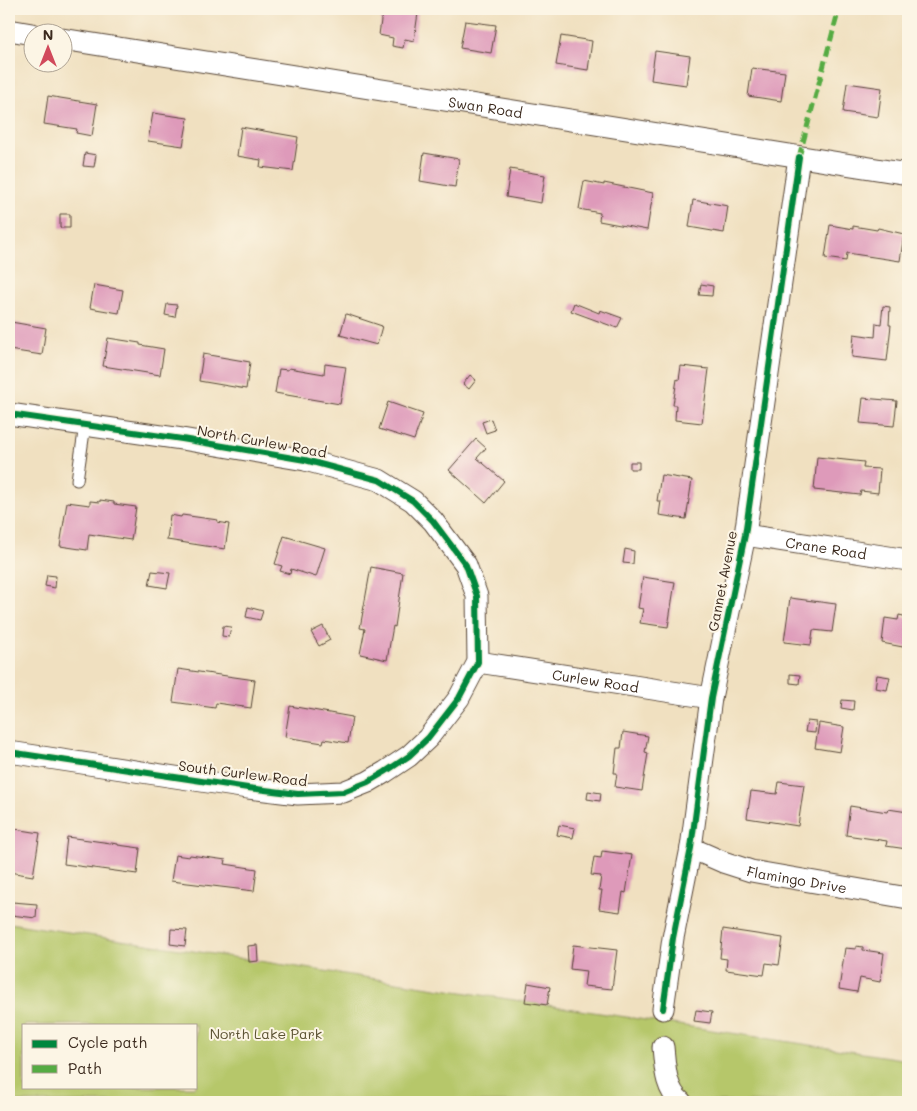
<svg xmlns="http://www.w3.org/2000/svg" width="917" height="1111" font-family="Mali,sans-serif">
  <style>
    .green { fill: #b6c76b; stroke: #787844; fill-rule: evenodd }
    .building { fill: #de9aba }
    .lines { fill: none; stroke-linecap: round; stroke-linejoin: round }
    .service-casing { stroke: #564536; stroke-width: 13 }
    .minor-casing { stroke: #564536; stroke-width: 23 }
    .service { stroke: #fff; stroke-width: 11 }
    .minor { stroke: #fff; stroke-width: 21 }
    .quiet { stroke: #55ab43; stroke-width: 5; stroke-dasharray: 10 5; stroke-linecap: butt }
    .cycleway-casing { stroke: #fcf5e5; stroke-width: 9 }
    .cycleway { stroke: #00873e; stroke-width: 6 }
    .labels { text-anchor: middle; dominant-baseline: central; stroke-width: 4; stroke-linejoin: round; paint-order: stroke }
    .street-label { font-size: 14px; fill: #3b2a1e; stroke: #fcf5e5 }
    .park-label { font-size: 14px; fill: #5a5131; stroke: #fcf5e5 }
  </style>
  <rect width="100%" height="100%" fill="#fcf5e5"/>
  <filter id="ink" filterUnits="userSpaceOnUse"><feTurbulence type="fractalNoise" baseFrequency=".02" numOctaves="2"/><feDisplacementMap in="SourceGraphic" scale="10" xChannelSelector="R" yChannelSelector="G"/><feConvolveMatrix kernelMatrix="1 2 1 2 8 2 1 2 1" color-interpolation-filters="sRGB"/></filter>
  <filter id="wash" filterUnits="userSpaceOnUse"><feTurbulence type="fractalNoise" baseFrequency=".0096" numOctaves="4" result="noise"/><feDisplacementMap in="SourceGraphic" scale="20" xChannelSelector="R" yChannelSelector="G"/><feGaussianBlur stdDeviation="1.12" result="paint"/><feColorMatrix in="noise" values="0 0 0 0 0 0 0 0 0 0 0 0 0 0 0 0 0 1.4 0 .05"/><feComposite in="paint" operator="in"/></filter>
  <g filter="url(#wash)">
    <rect width="100%" height="100%" fill="#f0e0c0"/>
    <!-- green -->
    <path class="green" d="M9 923 908 1060V1102H9ZM24 1025H196V1087H24Z"/>
    <g id="blocks">
      <!-- building -->
      <path class="building" d="M381 9H395L418 13 414 41 405 39 403 48 392 46 393 38 379 35 382 13H380Z
        M465 21 496 25 491 53 460 48Z
        M561 36 592 41 588 70 556 65Z
        M655 51 690 56 686 85 651 80Z
        M752 68 785 72 781 101 748 96Z
        M847 83 882 88 878 117 843 112Z
        M48 96 97 104 92 136 76 133 77 129 44 124Z
        M153 113 188 118 183 146 148 141Z
        M241 127 298 137 293 171 260 167 261 160 237 156Z
        M85 153 96 155 94 167 83 166Z
        M424 153 459 159 455 187 420 181Z
        M510 169 545 175 541 203 506 197Z
        M584 181 604 185V183L653 193 647 230 599 221 600 213 579 209Z
        M693 200 728 206 724 233 689 227Z
        M60 214H70V228H60Z
        M830 225 853 229V226L877 230 878 228 904 234 900 261 847 253 846 261 825 258Z
        M701 284 713 286 712 296 699 295Z
        M94 285 123 290 119 313 90 308Z
        M574 303 599 313 600 310 622 318 617 328 571 311Z
        M167 304 177 305 175 317 165 315Z
        M883 306 890 307 889 325H891L887 361 852 357 854 334 875 337 876 323 881 324Z
        M346 314 382 326 377 345 340 335Z
        M11 322 46 328 42 355 9 350Z
        M108 338 140 343V345L164 349 160 375 103 366Z
        M203 354 250 362 246 389 199 381Z
        M325 364 346 367 340 404 275 393 279 369 288 370 289 368 324 374Z
        M681 366 709 369 702 423 675 420 676 405H673L677 379 679 380Z
        M470 375 476 380 469 389 463 384Z
        M863 398 897 401 894 426 860 423Z
        M388 402 423 414 414 440 379 429Z
        M491 419 495 430 486 433 482 422Z
        M476 439 486 448 477 458 504 481 486 503 449 470Z
        M817 457 864 462 863 468 880 469 878 493 861 491 860 495 814 490Z
        M630 462H639V469H630Z
        M661 475 692 480 686 519 659 515 661 501H657Z
        M100 500 114 502V504L136 507 131 540 89 534 87 550 60 546 67 502 90 505V501L100 502Z
        M170 515 181 517 182 515 218 520 217 522 229 524 225 549 167 540Z
        M284 536 325 548 316 577 291 569 290 574 280 571 282 566 275 564Z
        M625 549 634 551 633 564 623 563Z
        M371 567 403 573 395 627 393 626 387 660 360 654 365 629 360 628Z
        M152 571 170 573 167 588 149 585Z
        M47 575 56 576 55 588 45 586Z
        M643 577 675 582 668 627 640 623 643 609 638 608Z
        M790 598 836 604 832 632 813 630 811 645 784 642Z
        M248 607 263 611 260 620 246 617Z
        M899 615 908 617V648L882 643 885 618 898 620Z
        M223 626 231 627 229 637 222 636Z
        M323 626 330 640 319 646 311 632Z
        M178 669 255 680 251 708 216 703 215 708 173 702Z
        M790 674 800 675 799 684 790 683Z
        M877 675 890 677 887 690 875 688Z
        M842 700 854 701 853 710 841 708Z
        M290 706 352 717 348 743 324 739 323 743 285 737Z
        M807 721 816 722 815 733 805 732Z
        M819 723 844 727 840 752 815 748Z
        M623 732 648 736 645 752 648 753 642 791 615 787 617 773H614L617 748H621Z
        M779 782 804 785 798 826 747 818 751 791 777 794Z
        M588 791 601 793 600 801 587 799Z
        M850 806 887 812 888 809 908 812 907 849 886 846 887 841 846 835Z
        M559 825 575 828 573 838 557 835Z
        M9 828 40 833 33 876 9 872Z
        M67 837 118 844V845L140 848 137 874 64 864Z
        M602 851 632 855 626 893 623 892 620 912 599 909 602 890H599L601 876 591 875 594 857 601 858Z
        M175 855 189 857 190 855 226 860 225 864 257 869 254 891 171 881Z
        M12 902 37 904 36 918 11 915Z
        M171 929 187 930 185 946 170 944Z
        M723 929 783 938 779 965 766 963 764 975 726 970 727 959 720 958Z
        M257 945 258 961 249 962 248 946Z
        M573 945 617 950 612 989 584 986 586 971 570 969Z
        M856 946 863 947V950L884 953 880 982 860 978 857 992 839 989 845 948 856 949Z
        M528 983 550 987 547 1005 525 1002Z
        M696 1010 712 1012 710 1023 694 1021Z"/>
    </g>
  </g>
  <g filter="url(#ink)">
    <use href="#blocks" fill-opacity="0" stroke="#564536" stroke-width="1"/>
    <g class="lines">
      <!-- service casing -->
      <g class="service-casing">
        <path id="service" d="M77 480 85 425"/>
      </g>
      <!-- minor casing -->
      <g class="minor-casing">
        <g id="minor">
          <path d="M9 30 32 34"/>
          <path id="s1" d="M62 39 908 174"/>
          <path d="M9 414 182 439 305 460 379 480 413 501 433 521 466 565 477 596 478 662 459 698 428 738 409 756 385 772 368 782 343 792 298 794 248 788 9 752"/>
          <path id="s2" d="M745 535 908 560"/>
          <path id="s3" d="M478 662 711 698"/>
          <path id="s4" d="M691 848 723 862 751 871 908 898"/>
          <path d="M663 1009 673 938 691 848 711 698 745 535 799 157"/>
          <path d="M663 1047C665 1066 665 1089 681 1102"/>
        </g>
      </g>
      <!-- service -->
      <use href="#service" class="service"/>
      <!-- minor -->
      <use href="#minor" class="minor"/>
      <!-- quiet -->
      <path class="quiet" d="M799 157 839 9"/>
      <!-- cycleway casing -->
      <g class="cycleway-casing">
        <path id="cycleway" d="M9 414 182 439 305 460 379 480 413 501 433 521 466 565 477 596 478 662 459 698 428 738 409 756 385 772 368 782 343 792 298 794 248 788 9 752
          M663 1009 673 938 691 848 711 698 745 535 799 157"/>
      </g>
      <!-- cycleway -->
      <use href="#cycleway" class="cycleway"/>
    </g>
  </g>
  <g class="labels">
    <!-- street labels -->
    <g class="street-label">
      <text stroke="none"><textPath href="#s1" startOffset="429">Swan Road</textPath></text>
      <text transform="translate(262 441) rotate(10)">North Curlew Road</text>
      <text stroke="none"><textPath href="#s2" startOffset="82">Crane Road</textPath></text>
      <text transform="translate(722 581) rotate(-79)">Gannet Avenue</text>
      <text stroke="none"><textPath href="#s3" startOffset="119">Curlew Road</textPath></text>
      <text transform="translate(243 773) rotate(7)">South Curlew Road</text>
      <text stroke="none"><textPath href="#s4" startOffset="111">Flamingo Drive</textPath></text>
    </g>
    <!-- park labels -->
    <g class="park-label">
      <text x="266" y="1033">North Lake Park</text>
    </g>
  </g>
  <!-- margin -->
  <rect width="917" height="1111" fill="none" stroke="#fcf5e5" stroke-width="30"/>
  <!-- legend -->
  <rect x="22" y="1024" width="175" height="65" fill="#fcf5e5" stroke="#afa495"/>
  <rect x="32" y="1040" width="25" height="8" fill="#00873e" stroke="#afa495"/>
  <text x="68" y="1048" font-size="15" fill="#3b2a1e">Cycle path</text>
  <rect x="32" y="1065" width="25" height="8" fill="#55ab43" stroke="#afa495"/>
  <text x="68" y="1074" font-size="15" fill="#3b2a1e">Path</text>
  <!-- north arrow -->
  <g transform="translate(48 48)"><circle r="24" fill="#fcf5e5" stroke="#afa495"/>
  <path d="M0-4L9 19L0 12L-9 19Z" fill="#d1495b"/>
  <text y="-8" font-size="14" font-weight="bold" text-anchor="middle" fill="#3b2a1e">N</text>
  </g>
</svg>
